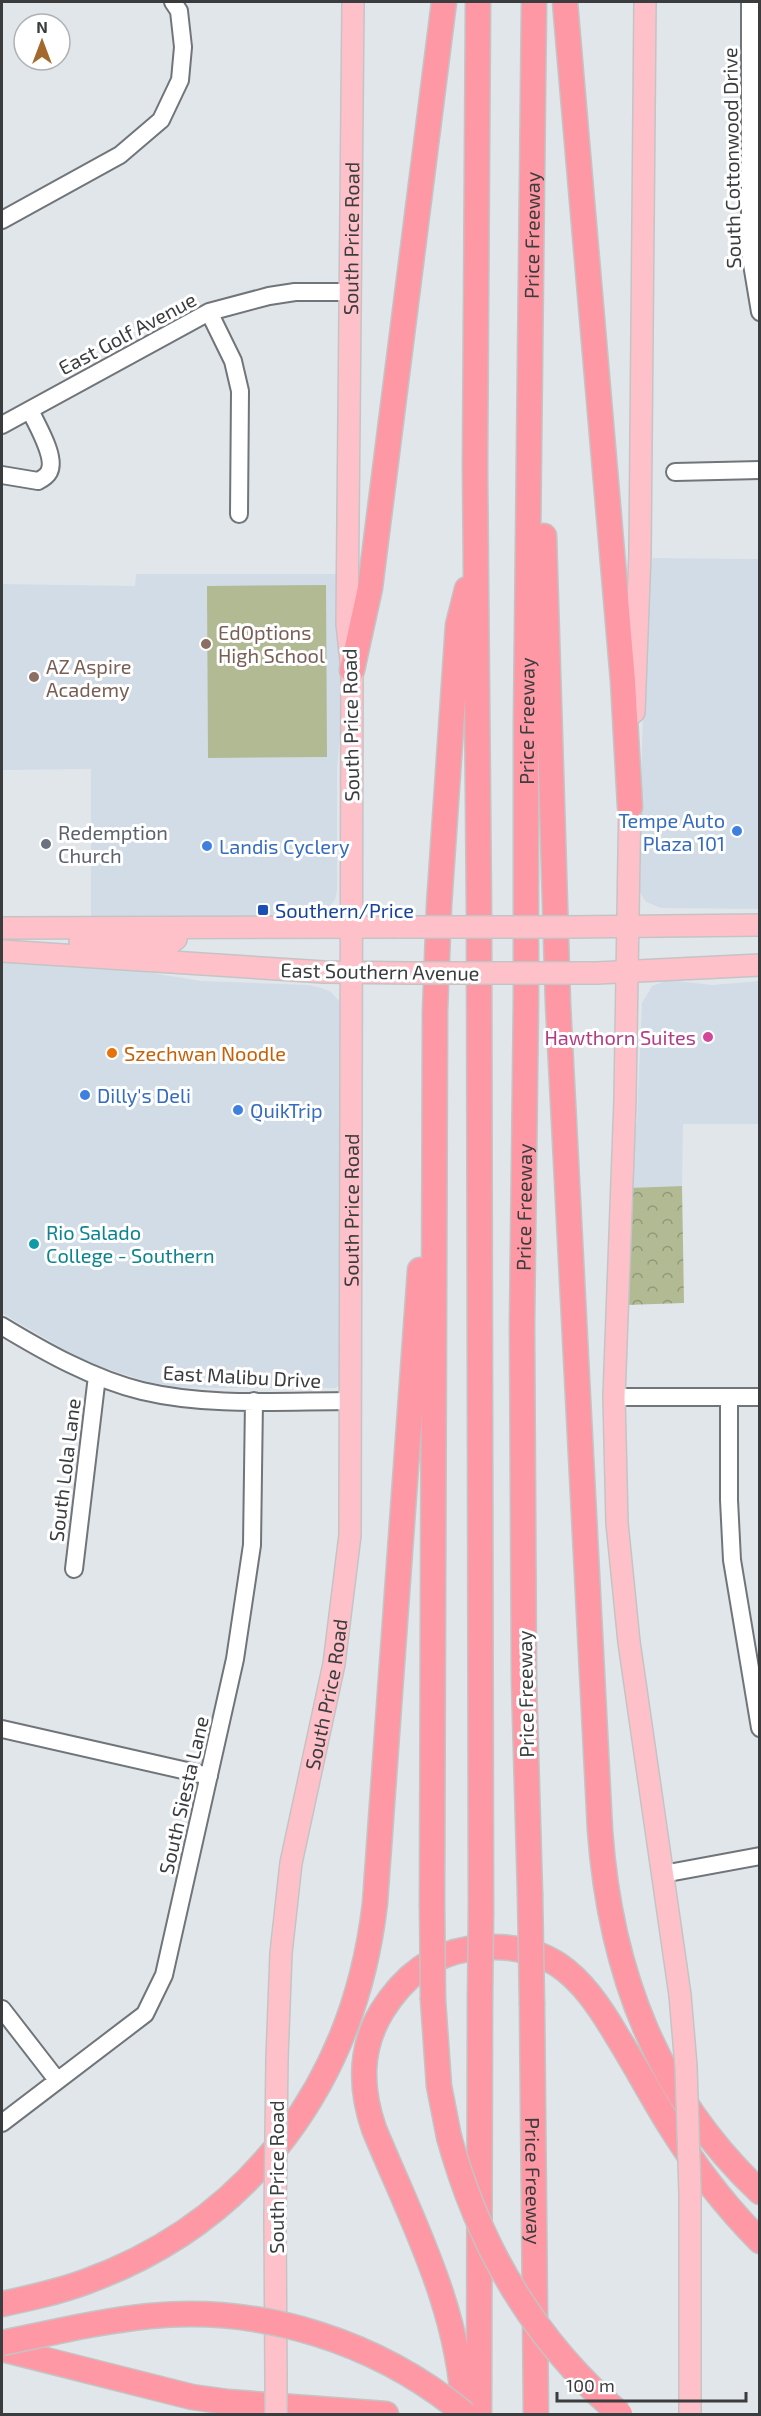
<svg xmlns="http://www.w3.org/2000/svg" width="761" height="2416" font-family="'Exo 2',sans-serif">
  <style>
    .built { fill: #d2dce7 }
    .park { fill: url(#park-crowns) }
    .pitch { fill: #b1ba92 }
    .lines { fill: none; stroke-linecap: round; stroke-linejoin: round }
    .minor-casing { stroke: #707579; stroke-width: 20 }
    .major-casing { stroke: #c4c4c5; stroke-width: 24 }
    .highway-casing { stroke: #c4c4c5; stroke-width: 27 }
    .minor { stroke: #fff; stroke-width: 16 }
    .major { stroke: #ffc1c9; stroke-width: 21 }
    .highway { stroke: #ff98a5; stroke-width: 24 }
    .major-bridge-casing { stroke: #c4c4c5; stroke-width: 24; stroke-linecap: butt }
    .highway-bridge-casing { stroke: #c4c4c5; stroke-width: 27; stroke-linecap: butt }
    .major-bridge { stroke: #ffc1c9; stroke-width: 21 }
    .highway-bridge { stroke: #ff98a5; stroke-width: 24 }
    .education-dot { fill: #8d6e63; stroke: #fff; stroke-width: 2 }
    .shop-dot { fill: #3f7fe0; stroke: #fff; stroke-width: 2 }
    .worship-dot { fill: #6b7280; stroke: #fff; stroke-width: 2 }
    .transit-dot { fill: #1a4fb4; stroke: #fff; stroke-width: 2 }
    .hotel-dot { fill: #d1479c; stroke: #fff; stroke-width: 2 }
    .food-dot { fill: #e8710a; stroke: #fff; stroke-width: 2 }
    .culture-dot { fill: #0f9aa8; stroke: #fff; stroke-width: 2 }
    .labels { text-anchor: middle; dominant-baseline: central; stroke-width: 6; stroke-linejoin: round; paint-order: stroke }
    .street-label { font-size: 20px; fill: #3a3c3e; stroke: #fff }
    .education-label { font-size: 20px; fill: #785e54; stroke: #fff; text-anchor: start }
    .shop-label { font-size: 20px; fill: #366cbe; stroke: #fff; text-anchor: start }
    .worship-label { font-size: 20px; fill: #5b616d; stroke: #fff; text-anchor: start }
    .transit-label { font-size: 20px; fill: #164399; stroke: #fff; text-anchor: start }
    .hotel-label { font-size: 20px; fill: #b23c85; stroke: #fff; text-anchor: end }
    .food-label { font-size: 20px; fill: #c56008; stroke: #fff; text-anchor: start }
    .culture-label { font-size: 20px; fill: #0d838f; stroke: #fff; text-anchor: start }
  </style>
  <defs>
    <pattern id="park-crowns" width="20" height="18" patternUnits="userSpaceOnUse" patternTransform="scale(1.5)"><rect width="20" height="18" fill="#b1ba92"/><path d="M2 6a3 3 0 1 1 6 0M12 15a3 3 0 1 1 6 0" fill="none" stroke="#919879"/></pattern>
  </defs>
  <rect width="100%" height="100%" fill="#e1e6eb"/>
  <!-- built -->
  <path class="built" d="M649 558 759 559V909L661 908 646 902 639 891 637 880Z
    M136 574H344L343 702 337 768V891L335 900 324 912 306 917H91V769L2 770V584L135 586Z
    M2 962 134 970 201 981 308 985 322 988 331 992 339 1001 343 1012 340 1385 335 1388H214L174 1387 145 1381 84 1361 2 1313Z
    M668 980 712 985 759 981V1124H683L682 1186 627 1188 637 1120 642 1003 652 986Z"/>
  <!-- park -->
  <path class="park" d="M682 1186 684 1303 626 1305 627 1188Z"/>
  <!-- pitch -->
  <path class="pitch" d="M326 585 327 757 208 758 207 586Z"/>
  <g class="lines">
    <!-- minor casing -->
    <g class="minor-casing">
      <path id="minor" d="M750 2V252L760 312
        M2 220 120 155 161 120 180 80 183 47 179 11 173 2
        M209 312 233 361 240 391 239 514
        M2 425 209 312 269 296 295 292H351
        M675 472 760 470
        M2 475 38 481C42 479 47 476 49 472 57 457 36 424 30 410
        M2 1326C45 1352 93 1379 142 1391 209 1407 283 1401 352 1401
        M614 1397H760
        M729 1397V1500L732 1560 760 1728
        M74 1569 97 1376
        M2 1729 209 1776
        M663 1874 760 1856
        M2 2009 57 2080
        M2 2123 145 2014 164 1975 235 1659 252 1545 254 1401"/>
    </g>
    <!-- major casing -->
    <g class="major-casing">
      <g id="major">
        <path d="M634 712 640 553 645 2"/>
        <path d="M630 792 625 1100 614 1397 617 1523 629 1642 680 1995"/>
        <path d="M569 927 760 925"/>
        <path d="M2 928 400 927"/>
        <path d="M80 942 171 943 176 939V928"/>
        <path d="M2 951 324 972 409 973"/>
        <path d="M597 973 760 965"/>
        <path id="s1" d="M277 2058 281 1953 291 1863 334 1664 350 1535 352 670 347 624 353 2"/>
        <path d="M690 2193V2414"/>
        <path d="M275 2216 276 2379"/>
      </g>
    </g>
    <!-- highway casing -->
    <g class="highway-casing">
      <g id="highway">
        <path d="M478 2 475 465 479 913 481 1912"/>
        <path d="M565 2 623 681 630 807"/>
        <path d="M544 536 558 1004 600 1830C610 1970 656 2094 760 2192"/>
        <path d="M352 670 370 588 444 2"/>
        <path id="s2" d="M530 1893 524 1682 522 1325 526 998V721L534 2"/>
        <path d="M432 1903 435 1011 439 906 458 625 467 589"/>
        <path d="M433 2000 439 2086 449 2137"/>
        <path id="s3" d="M532 2005 536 2414"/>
        <path d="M2 2304C30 2298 58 2292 85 2282 254 2221 355 2078 375 1903L420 1270"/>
        <path d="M2 2349 192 2397 228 2402 386 2414"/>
        <path d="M464 2414C460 2310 413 2223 374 2129 360 2088 359 2049 382 2011 402 1979 430 1955 468 1949 547 1938 580 1973 617 2036 635 2065 652 2097 670 2126 696 2168 725 2206 760 2241"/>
        <path d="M479 2414 480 1997"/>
      </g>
    </g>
    <!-- minor -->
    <use href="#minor" class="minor"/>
    <!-- major -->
    <use href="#major" class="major"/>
    <!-- highway -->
    <use href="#highway" class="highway"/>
    <!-- major-bridge casing -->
    <g class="major-bridge-casing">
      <path id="major-bridge" d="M400 927H569
        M409 973H597
        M680 1995 686 2066 690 2193
        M275 2216 277 2058
        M276 2414V2379"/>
    </g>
    <!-- highway-bridge casing -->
    <g class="highway-bridge-casing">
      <path id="highway-bridge" d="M530 1893 532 2005
        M432 1903 433 2000
        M480 1997 481 1912
        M449 2137C479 2247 533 2340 620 2414
        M2 2343C51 2333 100 2321 150 2316 263 2305 378 2342 465 2414"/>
    </g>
    <!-- major-bridge -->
    <use href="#major-bridge" class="major-bridge"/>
    <!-- highway-bridge -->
    <use href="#highway-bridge" class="highway-bridge"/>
  </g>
  <!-- markers -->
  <g class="education-dot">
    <circle cx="206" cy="644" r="6"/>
    <circle cx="34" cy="677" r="6"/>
  </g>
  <g class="shop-dot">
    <circle cx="737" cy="831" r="6"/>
    <circle cx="207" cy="846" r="6"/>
    <circle cx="85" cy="1095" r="6"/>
    <circle cx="238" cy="1110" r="6"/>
  </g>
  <circle class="worship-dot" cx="46" cy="844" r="6"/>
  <rect class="transit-dot" x="257" y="904" width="12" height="12" rx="3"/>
  <circle class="hotel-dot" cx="708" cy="1037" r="6"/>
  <circle class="food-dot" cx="112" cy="1053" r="6"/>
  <circle class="culture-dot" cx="34" cy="1244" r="6"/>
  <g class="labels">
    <!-- street labels -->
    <g class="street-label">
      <text transform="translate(731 158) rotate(-91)">South Cottonwood Drive</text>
      <text stroke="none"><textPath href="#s2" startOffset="1658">Price Freeway</textPath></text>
      <text stroke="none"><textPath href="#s1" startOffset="1826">South Price Road</textPath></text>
      <text transform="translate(127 333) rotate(-28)">East Golf Avenue</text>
      <text stroke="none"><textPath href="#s2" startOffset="1172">Price Freeway</textPath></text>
      <text transform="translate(350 725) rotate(-91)">South Price Road</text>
      <text transform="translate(380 971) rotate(1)">East Southern Avenue</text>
      <text stroke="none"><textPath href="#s2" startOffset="686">Price Freeway</textPath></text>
      <text stroke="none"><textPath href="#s1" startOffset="854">South Price Road</textPath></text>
      <text transform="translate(242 1376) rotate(3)">East Malibu Drive</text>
      <text transform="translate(64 1470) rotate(-83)">South Lola Lane</text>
      <text transform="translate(525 1694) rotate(-91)">Price Freeway</text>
      <text stroke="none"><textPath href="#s1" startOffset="368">South Price Road</textPath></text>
      <text transform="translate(183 1795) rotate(-77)">South Siesta Lane</text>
      <text transform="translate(276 2177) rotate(-90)">South Price Road</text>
      <text stroke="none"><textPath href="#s3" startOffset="176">Price Freeway</textPath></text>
    </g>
    <!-- education labels -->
    <g class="education-label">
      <text x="218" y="632">EdOptions<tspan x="218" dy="23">High School</tspan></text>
      <text x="46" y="666">AZ Aspire<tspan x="46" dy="23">Academy</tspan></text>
    </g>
    <!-- shop labels -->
    <g class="shop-label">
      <text x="725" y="820" text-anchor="end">Tempe Auto<tspan x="725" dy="23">Plaza 101</tspan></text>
      <text x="219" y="846">Landis Cyclery</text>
      <text x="97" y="1095">Dilly's Deli</text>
      <text x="250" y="1110">QuikTrip</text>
    </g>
    <!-- worship labels -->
    <g class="worship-label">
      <text x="58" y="832">Redemption<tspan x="58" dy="23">Church</tspan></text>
    </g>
    <!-- transit labels -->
    <g class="transit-label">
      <text x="275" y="910">Southern/Price</text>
    </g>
    <!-- hotel labels -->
    <g class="hotel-label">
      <text x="696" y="1037">Hawthorn Suites</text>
    </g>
    <!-- food labels -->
    <g class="food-label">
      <text x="124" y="1053">Szechwan Noodle</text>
    </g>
    <!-- culture labels -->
    <g class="culture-label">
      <text x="46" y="1232">Rio Salado<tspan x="46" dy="23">College - Southern</tspan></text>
    </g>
  </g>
  <!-- border -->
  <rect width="761" height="2416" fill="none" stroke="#3a3c3e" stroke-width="6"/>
  <!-- north arrow -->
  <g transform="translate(42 42)"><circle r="28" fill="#ffffff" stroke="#b0b1b2" stroke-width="1.5"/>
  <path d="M0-4.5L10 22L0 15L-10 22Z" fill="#a5682c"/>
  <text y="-9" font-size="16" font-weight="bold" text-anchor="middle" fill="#3a3c3e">N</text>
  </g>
  <!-- scale -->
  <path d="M557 2392v9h189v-9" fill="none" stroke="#3a3c3e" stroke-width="3"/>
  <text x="566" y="2392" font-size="18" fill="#3a3c3e" stroke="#ffffff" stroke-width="4.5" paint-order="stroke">100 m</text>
</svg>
